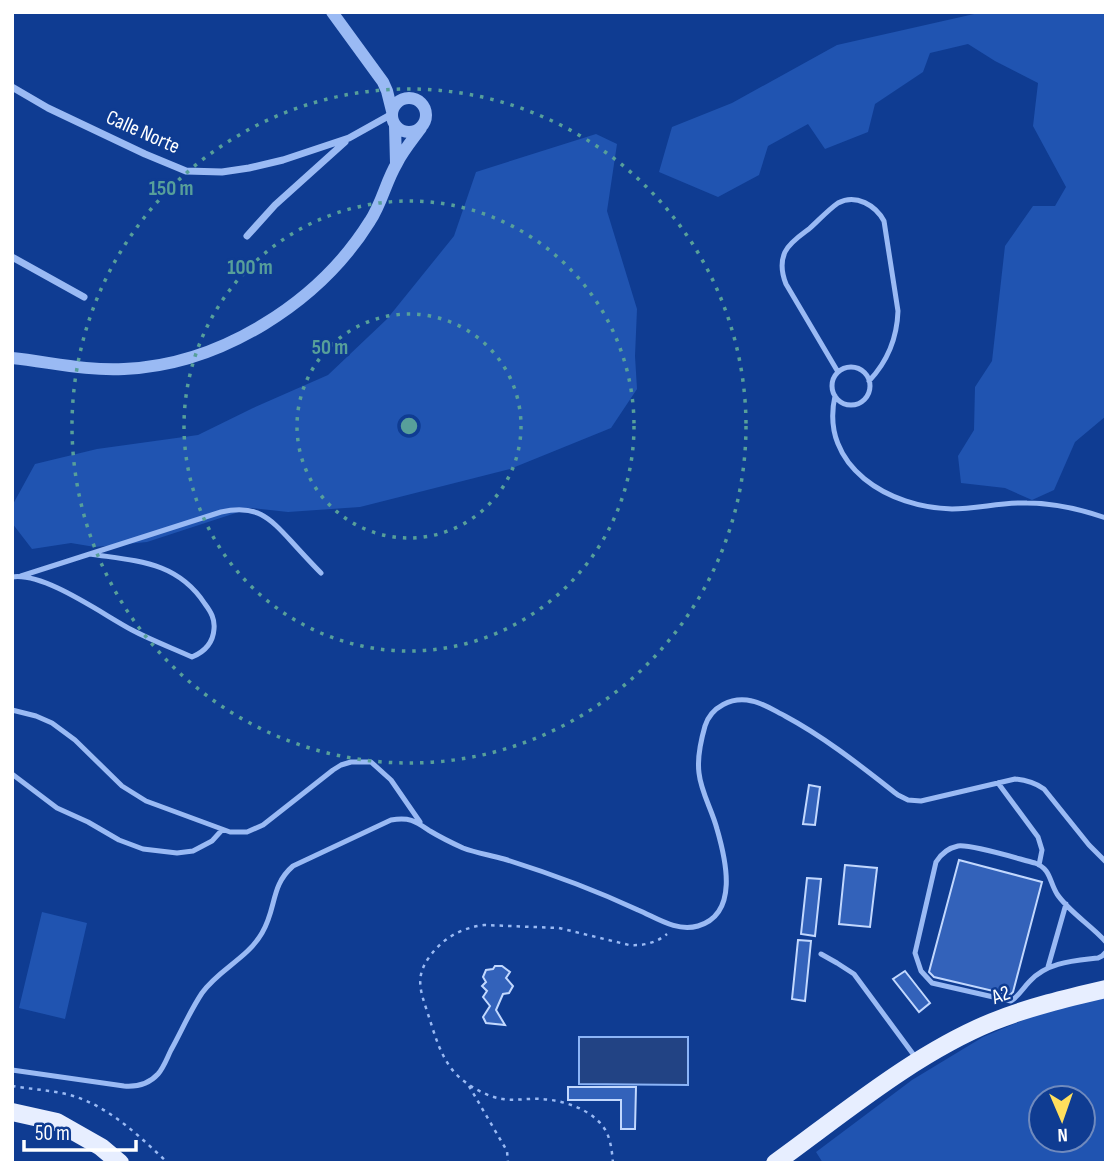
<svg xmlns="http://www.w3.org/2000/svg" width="1118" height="1175" font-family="'Sofia Sans Condensed',sans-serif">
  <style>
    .green { fill: #2054b1; fill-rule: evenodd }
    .water { fill: #224384; stroke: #8bb4f7; stroke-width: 2 }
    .building { fill: #3362ba; stroke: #c2d8fe; stroke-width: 2 }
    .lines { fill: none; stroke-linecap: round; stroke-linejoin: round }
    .path { stroke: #9abaf4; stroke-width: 2.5; stroke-dasharray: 3.5 5; stroke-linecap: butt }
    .service { stroke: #9abaf4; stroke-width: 5 }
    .minor { stroke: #9abaf4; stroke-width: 7 }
    .tertiary { stroke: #9abaf4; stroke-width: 12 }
    .primary { stroke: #e7eeff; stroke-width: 18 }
    .ring { fill: none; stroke: #579f9a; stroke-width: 3.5; stroke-dasharray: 3.5 7 }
    .labels { text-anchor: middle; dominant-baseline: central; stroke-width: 5; stroke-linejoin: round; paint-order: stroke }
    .street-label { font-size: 21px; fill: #fff; stroke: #0f3c92 }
    .centre { fill: #579f9a; stroke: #0f3c92; stroke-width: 3.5 }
    .ring-label { font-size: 21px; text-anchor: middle; font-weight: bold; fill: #579f9a; stroke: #0f3c92; stroke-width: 5; stroke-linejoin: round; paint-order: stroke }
  </style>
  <rect width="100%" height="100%" fill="#0f3c92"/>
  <!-- green -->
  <path class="green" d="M983 12H1106V416L1075 442 1054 490 1032 500 1005 488 961 483 958 456 974 430 975 387 992 361 1005 246 1033 206H1055L1066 187 1033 126 1038 83 995 61 968 44 930 53 923 72 875 104 868 132 825 149 808 124 768 146 759 175 718 197 659 172 672 127 732 103 837 45Z
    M596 134 617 144 607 211 637 309 635 356 637 389 611 428 510 469 360 507 288 512 251 508 147 542 95 547 71 543 32 549 12 523V506L35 464 97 449 198 435 253 408 328 375 387 319 454 236 476 172Z
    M42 912 87 923 65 1019 19 1008Z
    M1106 995V1163H823L816 1152 912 1080 983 1037 1050 1009ZM1041 1098H1083V1140H1041Z"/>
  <!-- water -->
  <path class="water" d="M579 1037H688V1085L579 1084Z"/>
  <!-- building -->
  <path class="building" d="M809 785 820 787 815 825 803 824Z
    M959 860 1042 882 1013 992 1010 995 934 977 929 972Z
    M845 865 877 868 870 927 839 924Z
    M807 878 821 879 815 936 801 934Z
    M798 940 811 941 805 1001 792 999Z
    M495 966H502L510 972 506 978 513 986 509 993 503 994 496 1010 505 1025 486 1023 483 1017 490 1006 483 997 487 991 482 986 486 982 483 977 486 970 493 969Z
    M905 971 930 1003 919 1012 893 979Z
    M568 1087H636L635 1129H621V1100H568Z"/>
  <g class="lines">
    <!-- path -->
    <path class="path" d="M12 1086C30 1089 48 1090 66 1094 107 1104 138 1135 168 1163
      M469 1086 507 1151 508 1163
      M613 1163C612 1152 611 1141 606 1131 594 1110 564 1100 541 1099 528 1098 516 1101 503 1099 488 1097 472 1088 460 1078 441 1061 435 1035 427 1011 420 990 415 976 430 956 444 937 462 928 484 925L559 928 629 945C643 946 656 943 667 934"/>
    <!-- service -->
    <path class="service" d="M832 386a19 19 0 1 1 38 0a19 19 0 1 1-38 0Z
      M838 372 786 284C782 274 780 263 785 252 790 242 801 235 809 229 818 221 828 210 838 203 856 193 876 206 884 221L898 311C897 339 888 361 869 381
      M835 396C819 467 890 508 952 509 977 509 1002 502 1027 503 1054 503 1080 509 1106 518
      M21 576 221 512C256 504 269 517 291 541 301 552 311 563 321 573
      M12 577C44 572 102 614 132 630 151 640 172 648 192 657 204 652 213 644 214 629 215 619 211 612 205 604 177 561 136 561 90 554
      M12 710 36 716 52 723 75 740 122 786 146 801 230 832H247L263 825 333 770 341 765 351 762H371L391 780 420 822
      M12 774 57 808 88 822 119 840 143 849 177 853 193 851 212 841 222 830
      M998 783 1038 837 1042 850 1039 865
      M1106 942C1091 925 1069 912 1057 894 1049 881 1051 869 1035 863 1019 859 971 844 958 846 948 848 941 854 936 862L915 953 921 971 932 983 1011 1001C1019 996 1023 988 1030 981 1048 962 1073 961 1098 958L1102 956 1106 952
      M821 954 837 963 854 974 916 1058
      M1048 967 1066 904
      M12 1070 124 1086C137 1087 149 1084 158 1074 164 1067 167 1058 171 1050 181 1032 190 1011 202 993 219 969 247 959 262 933 277 908 270 886 293 866L391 820C410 817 415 821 430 831 440 837 452 843 463 848 476 853 490 855 504 859 549 873 595 890 638 910 657 918 676 932 698 926 739 914 726 860 717 829 712 810 701 792 699 773 697 758 701 740 705 726 711 707 732 696 752 701 763 703 775 711 785 716 826 738 862 767 898 795L908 800 921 801 1015 779C1026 780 1034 782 1044 789L1089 845 1106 862"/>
    <!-- minor -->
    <path class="minor" d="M12 87 48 108 145 154 186 171 222 172 249 168 283 160 349 138 392 114
      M247 236 275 205 345 142
      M12 257 84 297"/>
    <!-- tertiary -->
    <path class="tertiary" d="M332 12 383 82 387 91 392 111
      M392 115a17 17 0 1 1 34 0a17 17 0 1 1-34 0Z
      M395 125 396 163
      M12 358C50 362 86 371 124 369 220 365 319 303 370 221 382 203 386 181 397 163 403 151 413 139 421 128"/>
    <!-- primary -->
    <path class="primary" d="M12 1112 57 1122 101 1147 120 1163
      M775 1163C843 1114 914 1054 992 1022 1029 1007 1067 998 1106 989"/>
  </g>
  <!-- distance rings -->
  <g class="ring">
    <circle cx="409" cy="426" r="112"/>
    <circle cx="409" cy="426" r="225"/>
    <circle cx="409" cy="426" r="337"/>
  </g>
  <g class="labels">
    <!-- street labels -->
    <g class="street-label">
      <text transform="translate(143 132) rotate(24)">Calle Norte</text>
      <text transform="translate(1001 995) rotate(-20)">A2</text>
    </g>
  </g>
  <circle cx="409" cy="426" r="10" class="centre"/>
  <g class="ring-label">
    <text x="171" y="195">150 m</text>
    <text x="250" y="274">100 m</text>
    <text x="330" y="354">50 m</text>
  </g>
  <!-- border -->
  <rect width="1118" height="1175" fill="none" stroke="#ffffff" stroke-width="28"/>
  <!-- north arrow -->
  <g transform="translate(1062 1119) rotate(178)"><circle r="33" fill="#0f3c92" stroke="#6f8abe" stroke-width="2"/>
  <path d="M0-5L12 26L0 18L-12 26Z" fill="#ffdf5d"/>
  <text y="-10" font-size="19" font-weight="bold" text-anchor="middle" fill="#ffffff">N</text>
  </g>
  <!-- scale -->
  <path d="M24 1140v10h112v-10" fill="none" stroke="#ffffff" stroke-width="3.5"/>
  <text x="35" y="1140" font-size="21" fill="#ffffff" stroke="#0f3c92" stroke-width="5" paint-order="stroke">50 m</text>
</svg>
